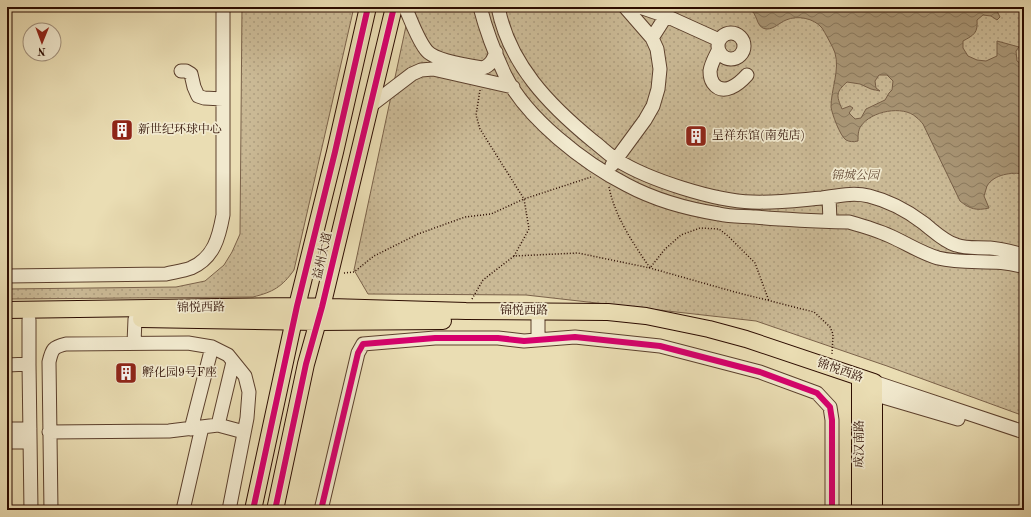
<svg xmlns="http://www.w3.org/2000/svg" width="1031" height="517" font-family="'Old Standard TT','Noto Serif SC',serif">
  <style>
    .park { fill: url(#park-dots); stroke: #7b624a }
    .water { fill: url(#water-waves); stroke: #775f47; fill-rule: evenodd }
    .lines { fill: none; stroke-linecap: round; stroke-linejoin: round }
    .minor-casing { stroke: #5c402d; stroke-width: 15 }
    .major-casing { stroke: #2c0c00; stroke-width: 18 }
    .path { stroke: #2c0c00; stroke-width: 1.5; stroke-dasharray: 1 2; stroke-linecap: butt }
    .minor { stroke: #f1e9ce; stroke-width: 13 }
    .major { stroke: #eaddb3; stroke-width: 16 }
    .cycleway-casing { stroke: #f1e9ce; stroke-width: 8 }
    .cycleway { stroke: #d6006c; stroke-width: 6 }
    .labels { text-anchor: middle; dominant-baseline: central; stroke-width: 3.5; stroke-linejoin: round; paint-order: stroke }
    .poi-label { font-size: 12px; fill: #2c0c00; stroke: #f1e9ce; text-anchor: start }
    .park-label { font-size: 12px; font-style: italic; fill: #634934; stroke: #f1e9ce }
    .street-label { font-size: 12px; fill: #2c0c00; stroke: #f1e9ce }
  </style>
  <defs>
    <pattern id="park-dots" width="8" height="8" patternUnits="userSpaceOnUse"><rect width="8" height="8" fill="#cab995"/><path d="M2 2h.1M6 6h.1" fill="none" stroke="#ae9e7f" stroke-width="1.8" stroke-linecap="round"/></pattern>
    <pattern id="water-waves" width="16" height="10" patternUnits="userSpaceOnUse"><rect width="16" height="10" fill="#a99676"/><path d="M0 5q4-4 8 0t8 0" fill="none" stroke="#8a795e"/></pattern>
  </defs>
  <rect width="100%" height="100%" fill="#eaddb3"/>
  <filter id="stains"><feTurbulence type="fractalNoise" baseFrequency=".005" numOctaves="4"/><feColorMatrix values="0 0 0 0 .2 0 0 0 0 .09 0 0 0 0 .02 0 0 0 .5 -.17"/></filter>
  <radialGradient id="worn" r=".72"><stop offset=".6" stop-color="#630" stop-opacity="0"/><stop offset="1" stop-color="#630" stop-opacity=".3"/></radialGradient>
  <!-- park -->
  <path class="park" d="M242 7H354L294 270C282 287 273 292 253 297L7 299V289L176 287 205 281 224 265 232 252 240 234Z
    M410 7H1024V416L887 366 756 321 526 295 368 294 354 270Z"/>
  <!-- water -->
  <path class="water" d="M743 7H995L1000 17 997 20 991 16 983 15 977 20C978 33 974 35 963 41V48L968 56 977 60 986 61 997 56V41L1019 47 1016 51 1017 61 1024 66V174C1012 172 994 174 987 186 986 189 985 193 984 196L989 208C976 211 970 209 960 201L923 124C921 122 919 119 916 117 903 105 871 111 861 126 858 130 858 136 858 141 853 142 850 142 846 140 840 136 832 114 831 107 831 89 840 70 835 53 834 49 824 31 822 28 814 18 797 15 786 20 779 23 774 29 767 29 757 29 758 17 752 11 749 10 746 9 743 9ZM879 75H887L893 81 892 90 889 93 885 100 866 109 861 118 855 119 849 113 853 108 850 106 842 109C836 95 836 92 847 82L860 84 871 89 880 91 876 88 875 81Z"/>
  <g class="lines">
    <!-- minor casing -->
    <g class="minor-casing">
      <path id="minor" d="M405 7C411 20 418 41 427 51 436 61 470 66 483 68 491 65 493 60 496 52
        M480 7C486 30 495 54 505 75 527 119 584 163 627 185 655 200 688 209 719 214 731 217 744 216 755 217 787 220 818 221 849 222 863 226 877 230 890 236 906 243 921 253 938 258 967 265 996 258 1024 267
        M498 7C509 64 549 105 593 141 601 147 609 155 617 160 649 180 715 201 752 202 776 203 798 200 822 198 837 196 853 192 869 196 889 201 906 210 922 222 933 230 943 241 956 245 967 249 978 247 990 248 1001 249 1013 252 1024 255
        M640 7 666 16 719 40
        M718 46a13 13 0 1 1 26 0a13 13 0 1 1-26 0Z
        M652 38 666 16
        M718 51C715 57 711 64 710 71 710 75 711 80 713 83 723 97 739 84 747 75
        M181 71H186L191 74 194 87 198 96 204 98 223 99
        M370 106 412 74 421 70 433 69 513 87
        M612 165 645 120 653 106 658 89 660 69 657 49 652 38 625 7
        M829 197 830 221
        M7 276 166 274C174 272 183 271 191 268 214 258 219 237 223 215V7
        M29 320V364
        M538 320V340
        M134 343 135 319
        M7 365 29 364 31 510
        M874 382 1024 432
        M873 394 958 419
        M218 425 233 362
        M7 429H30
        M191 429 212 347
        M49 432 169 431 218 425 244 432
        M7 442H30
        M51 510 49 362C52 349 53 347 66 344L188 343 212 347 228 355 245 376 249 392 247 418 229 510
        M183 510 202 427
        M321 510 358 353 363 344 435 338H498L524 341 575 337 660 346 760 372 817 393 830 407 832 420V510"/>
    </g>
    <!-- major casing -->
    <g class="major-casing">
      <path id="major" d="M7 310 297 306 466 311 608 312 646 316 709 329 746 339 874 382V510
        M141 319 318 322 443 321
        M253 510 297 306 335 152 368 7
        M275 510 306 364 322 307 394 7
        M860 510V379"/>
    </g>
    <!-- path -->
    <path class="path" d="M480 90 476 115 480 129 524 199 529 229 514 256
      M609 187C615 217 633 243 650 268L665 249 681 235 700 228 719 229 728 236 755 263 769 301
      M344 273 354 272 374 256 418 234 465 217 491 214 524 199 591 177
      M472 299 483 280 514 256 578 253 650 268 735 292 814 312 830 327 833 334 832 354"/>
    <!-- minor -->
    <use href="#minor" class="minor"/>
    <!-- major -->
    <use href="#major" class="major"/>
    <!-- cycleway casing -->
    <g class="cycleway-casing">
      <path id="cycleway" d="M253 510 297 306 335 152 368 7
        M275 510 306 364 322 307 394 7
        M321 510 358 353 363 344 435 338H498L524 341 575 337 660 346 760 372 817 393 830 407 832 420V510"/>
    </g>
    <!-- cycleway -->
    <use href="#cycleway" class="cycleway"/>
  </g>
  <!-- icons -->
  <defs>
    <g id="building-square" transform="scale(1.15)"><rect x="-9" y="-9" width="18" height="18" rx="4" fill="#8f2418" stroke="#f1e9ce"/><path d="M-4-6H4V6H1V3H-1V6H-4ZM-2.5-4.3h1.7v1.8h-1.7ZM.8-4.3h1.7v1.8H.8ZM-2.5-1h1.7V.8h-1.7ZM.8-1h1.7V.8H.8Z" fill="#fff"/></g>
  </defs>
  <g fill-rule="evenodd">
    <use href="#building-square" x="122" y="130"/>
    <use href="#building-square" x="696" y="136"/>
    <use href="#building-square" x="126" y="373"/>
  </g>
  <g class="labels">
    <!-- poi labels -->
    <g class="poi-label">
      <text x="138" y="130">新世纪环球中心</text>
      <text x="712" y="136">呈祥东馆(南苑店)</text>
      <text x="142" y="373">孵化园9号F座</text>
    </g>
    <!-- park labels -->
    <g class="park-label">
      <text x="855" y="176">锦城公园</text>
    </g>
    <!-- street labels -->
    <g class="street-label">
      <text transform="translate(323 256) rotate(-77)">益州大道</text>
      <text transform="translate(201 308) rotate(-1)">锦悦西路</text>
      <text x="524" y="311">锦悦西路</text>
      <text transform="translate(840 371) rotate(19)">锦悦西路</text>
      <text transform="translate(860 444) rotate(-90)">成汉南路</text>
    </g>
  </g>
  <!-- margin -->
  <rect width="1031" height="517" fill="none" stroke="#eaddb3" stroke-width="24"/>
  <rect x="8" y="8" width="1015" height="501" fill="none" stroke="#2c0c00" stroke-width="2"/>
  <rect x="12" y="12" width="1007" height="493" fill="none" stroke="#2c0c00"/>
  <!-- north arrow -->
  <g transform="translate(42 42) rotate(181)"><circle r="19" fill="#f1e9ce" stroke="#a2917c"/>
  <path d="M0-3L7 15L0 10L-7 15Z" fill="#8f2418"/>
  <text y="-6" font-size="11" font-weight="bold" text-anchor="middle" fill="#2c0c00">N</text>
  </g>
  <rect width="100%" height="100%" filter="url(#stains)"/>
  <rect width="100%" height="100%" fill="url(#worn)"/>
</svg>
